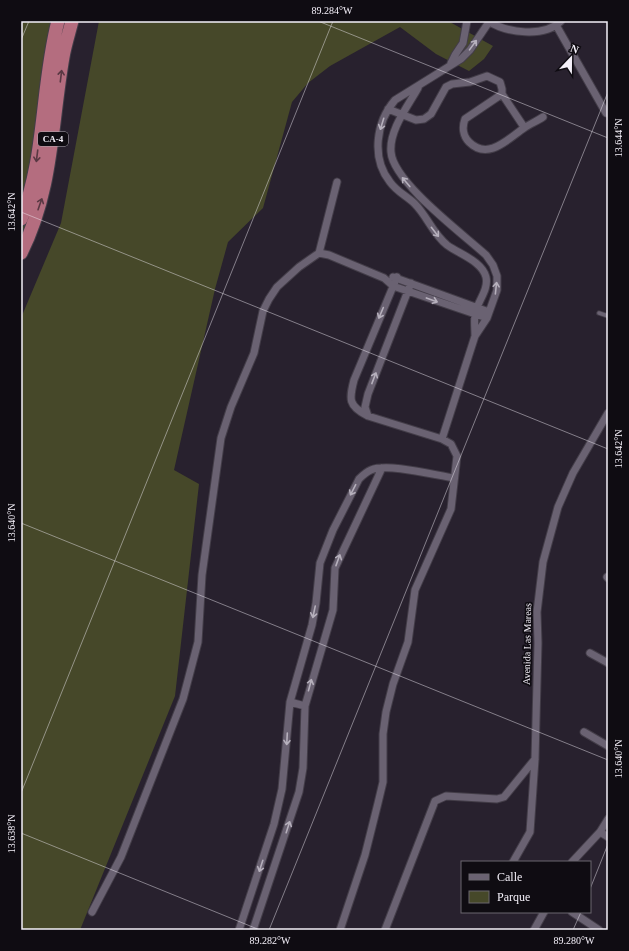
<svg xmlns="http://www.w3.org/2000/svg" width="629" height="951" font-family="'Times New Roman',serif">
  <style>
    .green { fill: #464829 }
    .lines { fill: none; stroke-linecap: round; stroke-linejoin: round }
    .lane-casing { stroke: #433d48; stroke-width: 5.5 }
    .street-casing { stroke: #433d48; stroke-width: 9 }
    .highway-casing { stroke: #433d48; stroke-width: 15 }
    .lane { stroke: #6a6272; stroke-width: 3.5 }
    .street { stroke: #6a6272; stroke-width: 7 }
    .highway { stroke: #b46d7f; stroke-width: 13 }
    .oneway { stroke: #b6b0bc }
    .oneway2 { stroke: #593843 }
    .ticks { fill: none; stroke: #f4f0f9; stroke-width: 1; stroke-opacity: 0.45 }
    .labels { text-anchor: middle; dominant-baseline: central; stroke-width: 3.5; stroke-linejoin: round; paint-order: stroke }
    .shield { fill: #0f0c12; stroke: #afacb4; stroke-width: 1 }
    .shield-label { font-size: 9px; font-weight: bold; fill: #f4f0f9 }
    .street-label { font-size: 10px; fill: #f4f0f9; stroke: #0f0c12 }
    .neatline { fill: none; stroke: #f4f0f9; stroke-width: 1.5 }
    .ticks-label { font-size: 10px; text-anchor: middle; fill: #f4f0f9 }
  </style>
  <rect width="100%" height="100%" fill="#28212e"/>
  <!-- green -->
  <path class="green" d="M21 21H66L62 31 29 219 21 239Z
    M99 21H448L493 46 484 59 469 71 436 54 400 27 330 66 308 83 292 102 263 208 228 242 215 289 174 470 199 484 175 696 80 930H21V318L61 223Z"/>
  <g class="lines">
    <!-- lane casing -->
    <g class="lane-casing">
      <path id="lane" d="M599 313 608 316"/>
    </g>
    <!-- street casing -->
    <g class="street-casing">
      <path id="street" d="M488 21C507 33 544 38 561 21
        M556 25 606 113
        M451 63 455 55 463 43 467 21
        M418 88C408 106 389 130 391 152 393 182 463 234 486 255L493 265 497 276V290L487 318 475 336 442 439
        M502 94 465 119C462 127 463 136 469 142 488 161 508 139 524 128 530 124 537 121 543 117
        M388 109 416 120 424 119 431 114 446 87 452 84 470 82 487 76 500 82 502 89V94L524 127
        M319 253 337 182
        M393 277 489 312
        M475 336C475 329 474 321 475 314 477 302 489 290 486 277 482 261 459 254 447 245 433 234 427 216 415 204 407 196 397 192 390 182 371 158 376 122 395 100L461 59 470 50 489 22
        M368 416 365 407 368 394 411 283
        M607 577 608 578
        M590 653 608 663
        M290 702 305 706
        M584 732 608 746
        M600 832 608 837
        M513 862 530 832 535 759 538 643 537 612 543 562 558 507 573 473 608 413
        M572 862 600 832 608 819
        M92 912 121 857 183 699 198 642 202 575 221 438 231 407 254 353 263 311 269 299 277 287 299 267 319 253 329 255 384 278 393 286 487 318
        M572 912 599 930
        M239 930 274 824 282 789 290 702 312 625 316 603 320 563 333 530 359 479C363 475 366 472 371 470 388 463 434 475 454 478
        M253 930 299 792 303 768 305 706 333 610 335 568 382 468
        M340 930 365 855 378 803 383 782V734L386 712 393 684 408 642 415 590 451 509 457 456 451 444 442 439 368 416C348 406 349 399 354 380L397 277
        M385 930 435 801 446 796 497 799 504 797 535 759
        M534 930 544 912"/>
    </g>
    <!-- highway casing -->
    <g class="highway-casing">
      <path id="highway" d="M21 219C46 157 41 86 58 21
        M21 253C53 189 51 125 63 57 65 45 69 33 72 21"/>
    </g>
    <!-- lane -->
    <use href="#lane" class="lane"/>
    <!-- street -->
    <use href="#street" class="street"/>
    <!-- highway -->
    <use href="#highway" class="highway"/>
  </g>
  <!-- one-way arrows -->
  <defs><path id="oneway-shaft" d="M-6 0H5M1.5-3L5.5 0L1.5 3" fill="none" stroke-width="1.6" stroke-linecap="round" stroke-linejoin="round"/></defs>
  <g class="oneway">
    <use href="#oneway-shaft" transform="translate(473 45) rotate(-54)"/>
    <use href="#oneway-shaft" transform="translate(382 124) rotate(107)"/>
    <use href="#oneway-shaft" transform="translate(406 182) rotate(-130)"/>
    <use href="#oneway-shaft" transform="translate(435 232) rotate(52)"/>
    <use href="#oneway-shaft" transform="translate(496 288) rotate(-84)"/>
    <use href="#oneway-shaft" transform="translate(432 300) rotate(20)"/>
    <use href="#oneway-shaft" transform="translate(381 313) rotate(113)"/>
    <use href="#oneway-shaft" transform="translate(374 378) rotate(-69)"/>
    <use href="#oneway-shaft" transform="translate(353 490) rotate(117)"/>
    <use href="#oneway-shaft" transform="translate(338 560) rotate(-70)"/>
    <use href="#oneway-shaft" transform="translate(314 612) rotate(102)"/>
    <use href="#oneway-shaft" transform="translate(310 685) rotate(-75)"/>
    <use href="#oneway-shaft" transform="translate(287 739) rotate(93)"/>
    <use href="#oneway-shaft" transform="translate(288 827) rotate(-72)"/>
    <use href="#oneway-shaft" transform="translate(261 866) rotate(108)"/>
  </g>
  <g class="oneway2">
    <use href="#oneway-shaft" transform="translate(61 76) rotate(-83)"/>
    <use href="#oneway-shaft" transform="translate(37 156) rotate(97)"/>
    <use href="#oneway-shaft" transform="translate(40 204) rotate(-71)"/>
  </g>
  <!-- ticks -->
  <path class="ticks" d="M318 21 608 138M21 40 29 21M21 212 608 449M21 523 608 760M21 793 333 21M21 833 260 930M590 889 608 844M269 930 608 92M573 930 581 912"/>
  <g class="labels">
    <!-- shield labels -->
    <rect class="shield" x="38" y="132" width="30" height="14" rx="3"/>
    <g class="shield-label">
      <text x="53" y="139">CA-4</text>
    </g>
    <!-- street labels -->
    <g class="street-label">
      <text transform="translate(527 644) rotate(-89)">Avenida Las Mareas</text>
    </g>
  </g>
  <!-- border -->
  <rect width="629" height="951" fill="none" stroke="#0f0c12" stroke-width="44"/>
  <!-- legend -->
  <rect x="461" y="861" width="130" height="52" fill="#0f0c12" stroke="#6b676e"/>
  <rect x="469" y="874" width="20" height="6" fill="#6a6272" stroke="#6b676e"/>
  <text x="497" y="881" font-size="12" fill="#f4f0f9">Calle</text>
  <rect x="469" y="891" width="20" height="12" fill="#464829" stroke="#6b676e"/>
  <text x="497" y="901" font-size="12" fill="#f4f0f9">Parque</text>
  <!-- north arrow -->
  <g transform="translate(571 58) rotate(22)" stroke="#0f0c12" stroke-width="3" paint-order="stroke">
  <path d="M0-3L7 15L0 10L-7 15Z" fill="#f4f0f9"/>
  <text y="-6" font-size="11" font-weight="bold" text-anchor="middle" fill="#f4f0f9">N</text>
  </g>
  <rect x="22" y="22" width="585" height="907" class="neatline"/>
  <g class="ticks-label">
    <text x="332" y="14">89.284°W</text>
    <text transform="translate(618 138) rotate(-90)" y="4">13.644°N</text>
    <text transform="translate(11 212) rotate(-90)" y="4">13.642°N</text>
    <text transform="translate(618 449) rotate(-90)" y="4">13.642°N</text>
    <text transform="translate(11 523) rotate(-90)" y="4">13.640°N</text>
    <text transform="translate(618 759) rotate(-90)" y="4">13.640°N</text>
    <text transform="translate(11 834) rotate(-90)" y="4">13.638°N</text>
    <text x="270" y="944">89.282°W</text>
    <text x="574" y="944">89.280°W</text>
  </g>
</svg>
